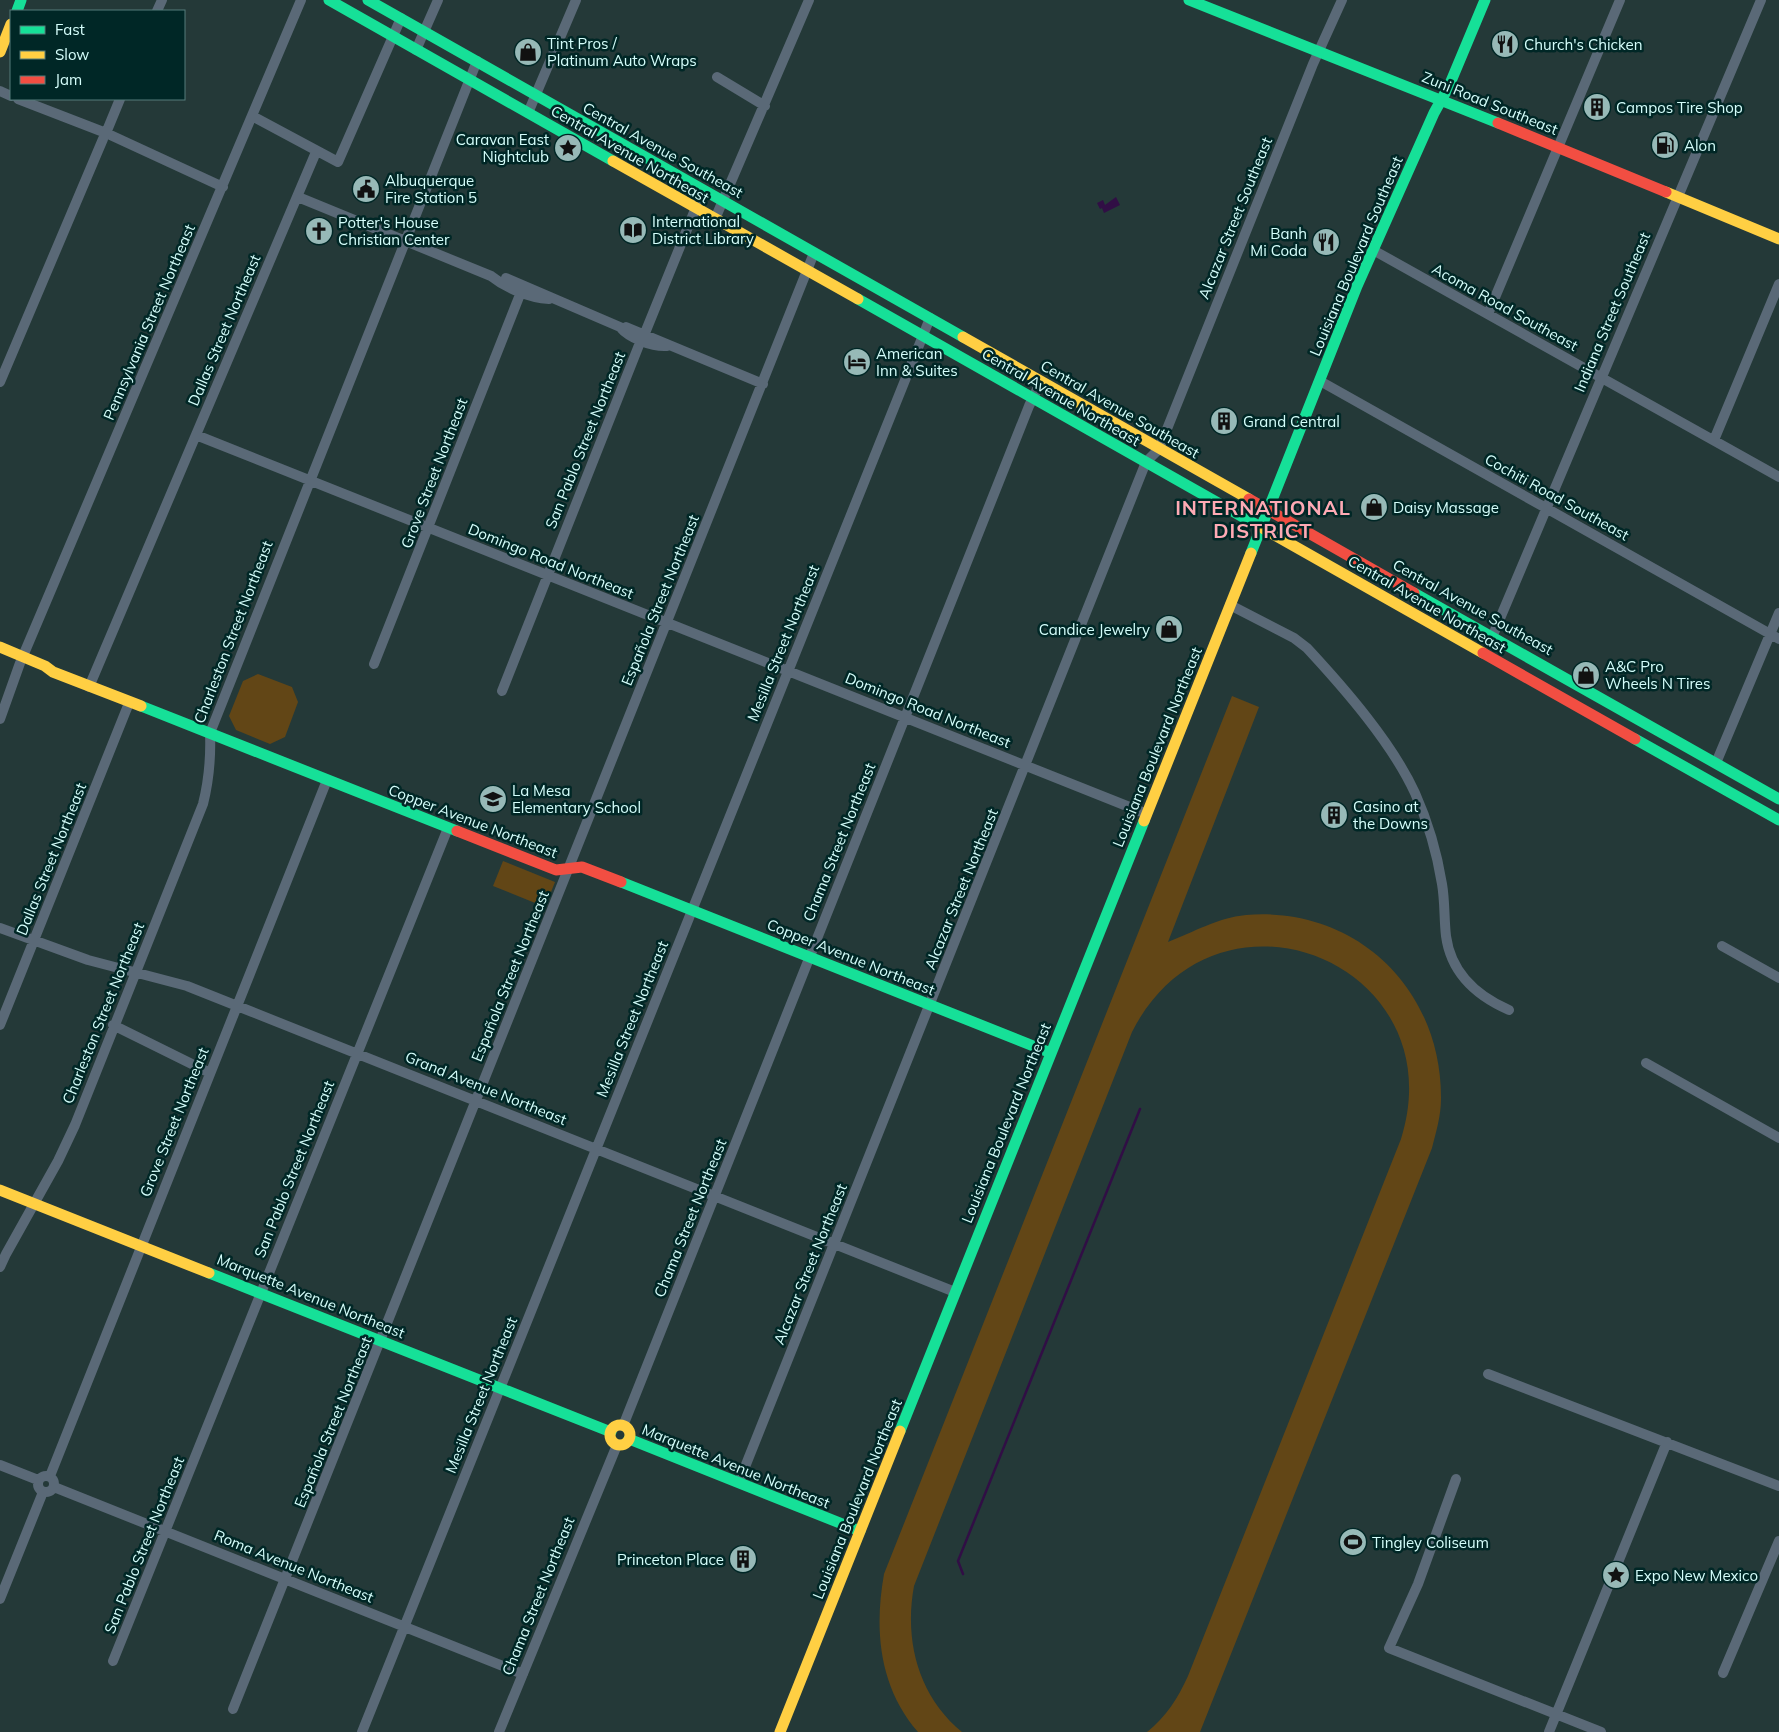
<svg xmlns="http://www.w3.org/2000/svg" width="1779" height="1732" font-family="Mulish,sans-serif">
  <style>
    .green { fill: #624616 }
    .water { fill: #310e45 }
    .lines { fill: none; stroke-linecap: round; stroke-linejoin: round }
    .stream { stroke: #310e45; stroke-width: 2.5 }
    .street { stroke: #5a6977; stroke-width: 10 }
    .fast { stroke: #16e098; stroke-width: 11 }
    .slow { stroke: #ffcf43; stroke-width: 11 }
    .jam { stroke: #f24e42; stroke-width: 11 }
    .labels { text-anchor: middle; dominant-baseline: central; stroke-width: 5; stroke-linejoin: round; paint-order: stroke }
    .poi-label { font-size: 15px; fill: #d5fefb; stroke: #002726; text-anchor: start }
    .street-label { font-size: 15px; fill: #d5fefb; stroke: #002726 }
    .district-label { font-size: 20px; font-weight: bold; letter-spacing: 1px; fill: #feaab4; stroke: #002726 }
  </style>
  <rect width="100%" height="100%" fill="#243938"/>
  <!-- green -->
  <path class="green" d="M258 674 292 687 298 702 285 737 270 744 236 730 229 716 243 681Z
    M1232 696 1259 707 1168 942C1194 932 1217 918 1246 915 1357 906 1442 990 1441 1099 1441 1116 1436 1132 1432 1148L1200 1732H1147C1166 1717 1178 1698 1188 1676L1401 1139C1456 963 1216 866 1132 1032L914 1586C904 1640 918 1696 962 1732H918C879 1687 874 1630 884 1574Z
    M503 861 555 882 545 907 493 886Z"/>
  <!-- water -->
  <path class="water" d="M1116 197 1120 205 1104 213 1102 208 1100 209 1097 203 1103 200 1105 205Z"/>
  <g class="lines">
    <!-- stream -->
    <path class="stream" d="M963 1574 958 1561 1140 1109"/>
    <!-- street -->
    <path class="street" d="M157 11 162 0
      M416 50 438 0
      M717 77 765 106
      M0 91 11 96
      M18 99 106 133 223 187
      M528 113 576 0
      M254 117 338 162 401 18
      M106 133 120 99
      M298 197 491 276C506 288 529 298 549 299
      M715 219 809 0
      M1373 250 1779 477
      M506 278 620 327C629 338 652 347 667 346
      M1488 314 1620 0
      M626 327 763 384
      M645 333 703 190
      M1320 381 1779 639
      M0 382 103 139
      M196 435 1147 814
      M1714 440 1779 284
      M1230 605 1294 638 1307 648C1345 689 1392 743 1415 793 1428 822 1437 853 1442 884 1445 901 1444 919 1446 936 1451 973 1477 996 1509 1010
      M1493 635 1761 0
      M23 656 301 0
      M374 664 521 292
      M89 687 316 152
      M502 691 641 340
      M0 719 20 663
      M1716 763 1779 613
      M0 928 88 960 187 986 955 1292
      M1722 946 1779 978
      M0 1025 129 703
      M113 1025 210 1073
      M1646 1063 1779 1138
      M0 1267 6 1254 58 1161 75 1125 203 804C209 780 211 758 210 733L477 61
      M1488 1374 1779 1486
      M623 1426 1029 406 1041 381
      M0 1465 38 1480
      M38 1484a8 8 0 1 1 16 0a8 8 0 1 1-16 0Z
      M50 1476 327 780
      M1456 1479 1418 1584 1389 1648 1601 1732
      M739 1482 1146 462 1159 449 1313 64 1342 0
      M54 1487 523 1674
      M0 1599 43 1492
      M113 1661 448 828
      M1723 1673 1779 1541
      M233 1709 814 253
      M362 1732 930 318
      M499 1732 617 1445
      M1549 1732 1667 1442"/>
    <!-- fast -->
    <path class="fast" d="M329 0 613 161
      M368 0 963 337
      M1189 0 1498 123
      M17 11 21 0
      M858 299 1264 529
      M1251 553 1357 286 1434 113 1449 86 1485 0
      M1414 593 1779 799
      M141 706 457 831
      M1635 739 1779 820
      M621 882 1051 1053
      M209 1273 611 1432
      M900 1431 1144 821
      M629 1439 860 1531"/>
    <!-- slow -->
    <path class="slow" d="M0 52 11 24
      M613 161 858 299
      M1666 192 1779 239
      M963 337 1249 499
      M1264 529 1483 653
      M0 647 45 666 53 672 141 706
      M1144 821 1251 553
      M0 1190 209 1273
      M610 1435a10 10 0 1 1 20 0a10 10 0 1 1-20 0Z
      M780 1732 900 1431"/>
    <!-- jam -->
    <path class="jam" d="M1498 123 1666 192
      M1249 499 1414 593
      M1483 653 1635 739
      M457 831 556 870 582 867 621 882"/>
  </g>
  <!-- icons -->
  <defs>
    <g id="restaurant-disc" transform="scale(1.4375)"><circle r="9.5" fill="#97b9b7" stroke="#002726"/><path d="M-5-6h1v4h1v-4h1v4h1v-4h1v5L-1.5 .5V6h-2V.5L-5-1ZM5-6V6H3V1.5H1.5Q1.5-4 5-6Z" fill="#111"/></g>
    <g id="shop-disc" transform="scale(1.4375)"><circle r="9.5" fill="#97b9b7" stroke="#002726"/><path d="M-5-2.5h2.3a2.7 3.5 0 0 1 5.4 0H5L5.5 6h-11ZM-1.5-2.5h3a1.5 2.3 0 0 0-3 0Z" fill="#111"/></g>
    <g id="building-disc" transform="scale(1.4375)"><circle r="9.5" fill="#97b9b7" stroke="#002726"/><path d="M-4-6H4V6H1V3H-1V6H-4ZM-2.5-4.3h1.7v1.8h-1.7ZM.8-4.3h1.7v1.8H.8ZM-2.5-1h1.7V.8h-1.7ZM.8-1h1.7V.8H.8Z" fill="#111"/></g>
    <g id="fuel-disc" transform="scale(1.4375)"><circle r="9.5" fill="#97b9b7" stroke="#002726"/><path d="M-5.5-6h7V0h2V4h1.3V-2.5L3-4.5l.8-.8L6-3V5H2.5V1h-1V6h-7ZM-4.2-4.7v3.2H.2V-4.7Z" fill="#111"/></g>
    <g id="sight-disc" transform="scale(1.4375)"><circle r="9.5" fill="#97b9b7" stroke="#002726"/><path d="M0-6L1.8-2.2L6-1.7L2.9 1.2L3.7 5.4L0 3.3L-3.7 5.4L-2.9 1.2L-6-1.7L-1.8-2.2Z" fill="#111"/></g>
    <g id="civic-disc" transform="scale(1.4375)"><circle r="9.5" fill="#97b9b7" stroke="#002726"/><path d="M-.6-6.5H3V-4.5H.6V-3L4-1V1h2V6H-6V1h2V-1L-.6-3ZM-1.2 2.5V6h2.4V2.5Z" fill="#111"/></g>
    <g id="library-disc" transform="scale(1.4375)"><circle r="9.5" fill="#97b9b7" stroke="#002726"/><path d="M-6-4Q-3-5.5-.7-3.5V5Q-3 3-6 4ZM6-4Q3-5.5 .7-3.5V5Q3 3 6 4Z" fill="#111"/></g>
    <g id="church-disc" transform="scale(1.4375)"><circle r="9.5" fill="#97b9b7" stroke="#002726"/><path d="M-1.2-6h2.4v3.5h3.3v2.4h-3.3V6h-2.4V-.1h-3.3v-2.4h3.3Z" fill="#111"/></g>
    <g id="hotel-disc" transform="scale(1.4375)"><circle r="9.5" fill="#97b9b7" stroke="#002726"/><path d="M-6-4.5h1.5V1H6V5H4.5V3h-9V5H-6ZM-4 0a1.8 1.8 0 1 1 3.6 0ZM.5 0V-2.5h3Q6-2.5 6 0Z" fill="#111"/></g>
    <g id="school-disc" transform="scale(1.4375)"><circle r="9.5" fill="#97b9b7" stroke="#002726"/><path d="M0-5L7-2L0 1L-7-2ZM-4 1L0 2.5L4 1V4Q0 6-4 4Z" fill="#111"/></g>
    <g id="stadium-disc" transform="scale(1.4375)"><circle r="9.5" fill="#97b9b7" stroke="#002726"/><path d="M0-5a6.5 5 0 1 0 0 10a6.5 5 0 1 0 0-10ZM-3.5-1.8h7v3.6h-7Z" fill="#111"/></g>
  </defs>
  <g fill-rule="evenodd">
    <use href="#restaurant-disc" x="1505" y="44"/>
    <use href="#shop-disc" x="528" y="52"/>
    <use href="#building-disc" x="1597" y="107"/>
    <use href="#fuel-disc" x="1665" y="145"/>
    <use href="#sight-disc" x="568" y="148"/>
    <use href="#civic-disc" x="366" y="189"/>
    <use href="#library-disc" x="633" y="230"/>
    <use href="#church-disc" x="319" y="231"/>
    <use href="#restaurant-disc" x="1326" y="242"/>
    <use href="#hotel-disc" x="857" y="362"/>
    <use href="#building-disc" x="1224" y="421"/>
    <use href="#shop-disc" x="1374" y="507"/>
    <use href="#shop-disc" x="1169" y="629"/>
    <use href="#shop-disc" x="1586" y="675"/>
    <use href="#school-disc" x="493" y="799"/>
    <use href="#building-disc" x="1334" y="815"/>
    <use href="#stadium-disc" x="1353" y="1542"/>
    <use href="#building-disc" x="743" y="1559"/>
    <use href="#sight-disc" x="1616" y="1575"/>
  </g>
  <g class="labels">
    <!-- poi labels -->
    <g class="poi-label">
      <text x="547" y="43">Tint Pros /<tspan x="547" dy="17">Platinum Auto Wraps</tspan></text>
      <text x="1524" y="44">Church's Chicken</text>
      <text x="1616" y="107">Campos Tire Shop</text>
      <text x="549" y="139" text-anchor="end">Caravan East<tspan x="549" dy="17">Nightclub</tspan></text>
      <text x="1684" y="145">Alon</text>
      <text x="385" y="180">Albuquerque<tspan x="385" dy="17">Fire Station 5</tspan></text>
      <text x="652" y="221">International<tspan x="652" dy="17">District Library</tspan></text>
      <text x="338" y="222">Potter's House<tspan x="338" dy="17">Christian Center</tspan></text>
      <text x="1307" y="233" text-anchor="end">Banh<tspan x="1307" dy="17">Mi Coda</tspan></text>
      <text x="876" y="353">American<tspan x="876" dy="17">Inn &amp; Suites</tspan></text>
      <text x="1243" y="421">Grand Central</text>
      <text x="1393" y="507">Daisy Massage</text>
      <text x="1150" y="629" text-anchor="end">Candice Jewelry</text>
      <text x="1605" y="666">A&amp;C Pro<tspan x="1605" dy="17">Wheels N Tires</tspan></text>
      <text x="512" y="790">La Mesa<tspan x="512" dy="17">Elementary School</tspan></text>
      <text x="1353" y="806">Casino at<tspan x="1353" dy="17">the Downs</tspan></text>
      <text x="1372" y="1542">Tingley Coliseum</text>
      <text x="724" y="1559" text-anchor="end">Princeton Place</text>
      <text x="1635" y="1575">Expo New Mexico</text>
    </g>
    <!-- street labels -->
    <g class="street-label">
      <text transform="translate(1490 103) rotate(22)">Zuni Road Southeast</text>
      <text transform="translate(663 150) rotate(29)">Central Avenue Southeast</text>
      <text transform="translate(630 154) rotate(30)">Central Avenue Northeast</text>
      <text transform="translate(1235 218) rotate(-68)">Alcazar Street Southeast</text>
      <text transform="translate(1356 256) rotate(-67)">Louisiana Boulevard Southeast</text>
      <text transform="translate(1505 307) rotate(29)">Acoma Road Southeast</text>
      <text transform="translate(1612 312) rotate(-67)">Indiana Street Southeast</text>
      <text transform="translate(149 322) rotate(-67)">Pennsylvania Street Northeast</text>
      <text transform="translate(224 330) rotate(-67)">Dallas Street Northeast</text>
      <text transform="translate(1061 397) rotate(30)">Central Avenue Northeast</text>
      <text transform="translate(1120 409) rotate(30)">Central Avenue Southeast</text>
      <text transform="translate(585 440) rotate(-68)">San Pablo Street Northeast</text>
      <text transform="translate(434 473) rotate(-69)">Grove Street Northeast</text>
      <text transform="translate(1557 497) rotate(29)">Cochiti Road Southeast</text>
      <text transform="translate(551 561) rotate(22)">Domingo Road Northeast</text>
      <text transform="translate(660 600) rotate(-68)">Española Street Northeast</text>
      <text transform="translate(1427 604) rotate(30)">Central Avenue Northeast</text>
      <text transform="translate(1473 607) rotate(29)">Central Avenue Southeast</text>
      <text transform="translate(233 632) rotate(-69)">Charleston Street Northeast</text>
      <text transform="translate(783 643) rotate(-68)">Mesilla Street Northeast</text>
      <text transform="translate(928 710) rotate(22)">Domingo Road Northeast</text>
      <text transform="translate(1157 747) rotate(-68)">Louisiana Boulevard Northeast</text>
      <text transform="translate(473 821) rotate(21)">Copper Avenue Northeast</text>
      <text transform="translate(839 842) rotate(-68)">Chama Street Northeast</text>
      <text transform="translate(51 859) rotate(-68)">Dallas Street Northeast</text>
      <text transform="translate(961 889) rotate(-68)">Alcazar Street Northeast</text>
      <text transform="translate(851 957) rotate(22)">Copper Avenue Northeast</text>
      <text transform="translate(510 976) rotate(-68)">Española Street Northeast</text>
      <text transform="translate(103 1013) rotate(-68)">Charleston Street Northeast</text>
      <text transform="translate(632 1019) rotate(-68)">Mesilla Street Northeast</text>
      <text transform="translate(486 1088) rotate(22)">Grand Avenue Northeast</text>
      <text transform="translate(174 1122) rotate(-68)">Grove Street Northeast</text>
      <text transform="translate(1006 1123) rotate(-68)">Louisiana Boulevard Northeast</text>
      <text transform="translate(294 1169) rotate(-68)">San Pablo Street Northeast</text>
      <text transform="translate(690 1218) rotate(-68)">Chama Street Northeast</text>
      <text transform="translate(810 1264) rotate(-68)">Alcazar Street Northeast</text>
      <text transform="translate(311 1296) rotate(22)">Marquette Avenue Northeast</text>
      <text transform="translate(481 1395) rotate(-68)">Mesilla Street Northeast</text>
      <text transform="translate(333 1422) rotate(-68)">Española Street Northeast</text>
      <text transform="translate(736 1466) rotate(22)">Marquette Avenue Northeast</text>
      <text transform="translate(857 1499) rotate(-68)">Louisiana Boulevard Northeast</text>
      <text transform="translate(144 1545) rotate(-68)">San Pablo Street Northeast</text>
      <text transform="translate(294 1566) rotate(22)">Roma Avenue Northeast</text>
      <text transform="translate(538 1596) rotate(-68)">Chama Street Northeast</text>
    </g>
    <!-- district labels -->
    <g class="district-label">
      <text x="1263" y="507">INTERNATIONAL<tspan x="1263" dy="23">DISTRICT</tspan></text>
    </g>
  </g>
  <!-- legend -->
  <rect x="10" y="10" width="175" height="90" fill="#002726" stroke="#557d7b"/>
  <rect x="20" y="26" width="25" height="8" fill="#16e098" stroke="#557d7b"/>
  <text x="55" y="35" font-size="15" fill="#d5fefb">Fast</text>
  <rect x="20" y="51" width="25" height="8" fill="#ffcf43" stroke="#557d7b"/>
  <text x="55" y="60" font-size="15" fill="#d5fefb">Slow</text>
  <rect x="20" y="76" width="25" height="8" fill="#f24e42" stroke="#557d7b"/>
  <text x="55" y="85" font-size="15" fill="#d5fefb">Jam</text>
</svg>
